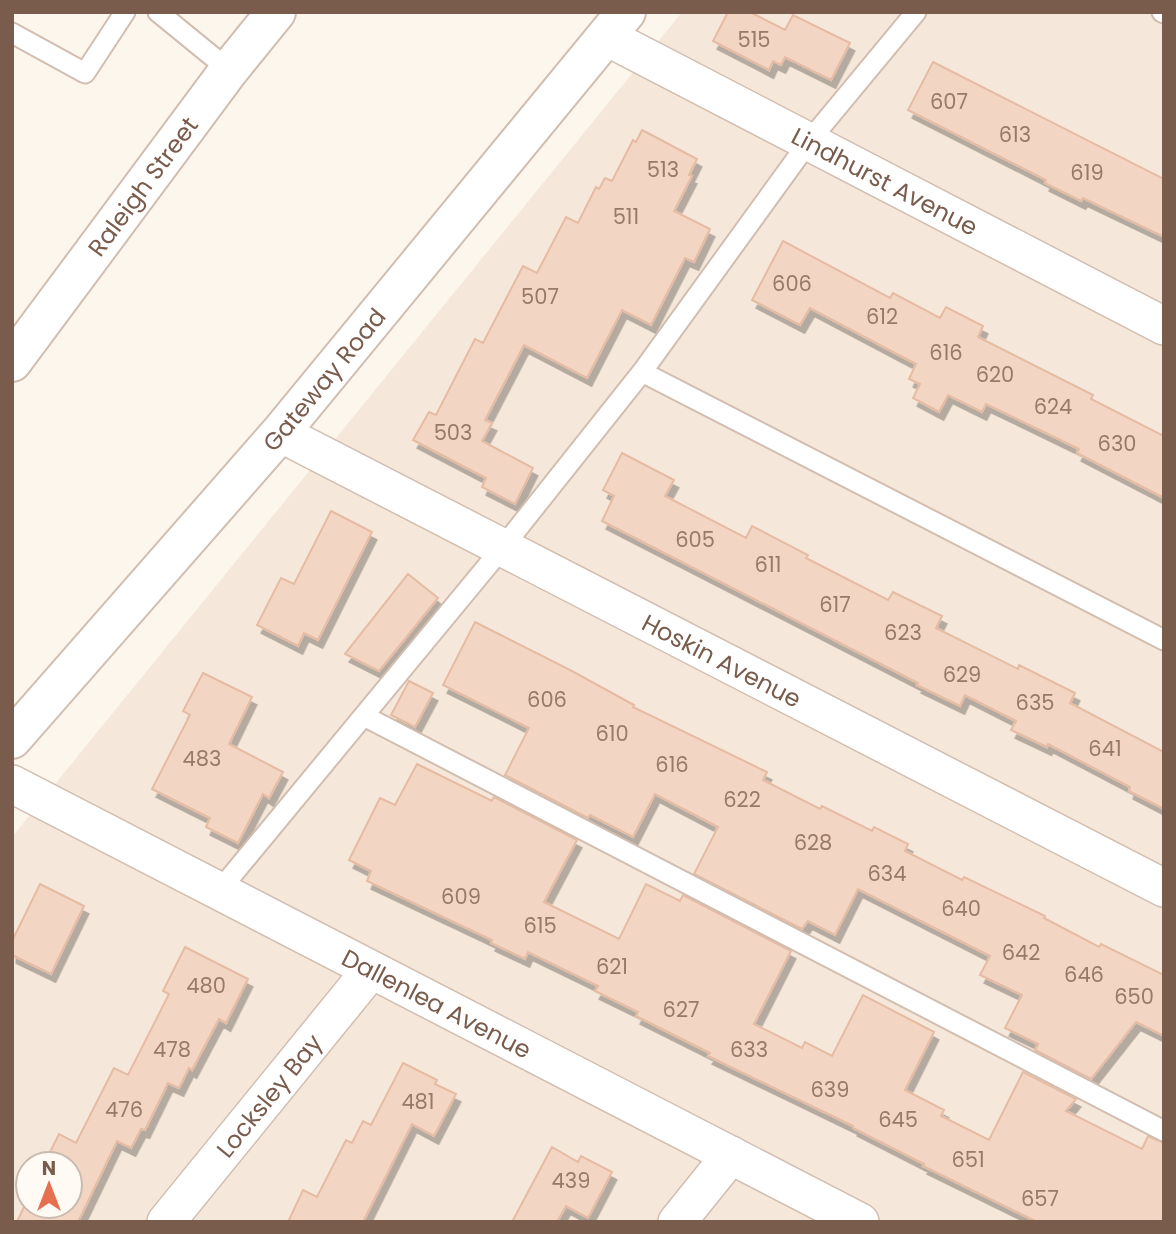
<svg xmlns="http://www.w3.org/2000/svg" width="1176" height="1234" font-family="Poppins,sans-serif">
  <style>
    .residential { fill: #f5e8da; fill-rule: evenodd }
    .building { fill: #f3d5c3; stroke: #e6bba3; stroke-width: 2; filter: url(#shadow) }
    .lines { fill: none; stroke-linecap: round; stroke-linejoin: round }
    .service-casing { stroke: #d1beb0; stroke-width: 23 }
    .minor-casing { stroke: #d1beb0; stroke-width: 40 }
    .tertiary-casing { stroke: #d1beb0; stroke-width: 42 }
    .service { stroke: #fff; stroke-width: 19 }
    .minor { stroke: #fff; stroke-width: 37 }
    .tertiary { stroke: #fff; stroke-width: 38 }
    .labels { text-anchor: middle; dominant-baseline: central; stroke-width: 5; stroke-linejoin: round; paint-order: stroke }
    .number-label { font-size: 21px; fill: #987a6a }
    .street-label { font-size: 24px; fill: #7a5c4d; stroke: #fffaf3 }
  </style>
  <defs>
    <filter id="shadow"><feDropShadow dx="4.5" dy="8" stdDeviation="0" flood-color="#0004"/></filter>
  </defs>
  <rect width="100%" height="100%" fill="#fdf6ec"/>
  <!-- residential -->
  <path class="residential" d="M682 12H1164V1222H12V837ZM28 1164H70V1206H28Z"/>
  <!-- building -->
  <path class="building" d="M728 12H750L785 30 793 15 850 43 831 80 785 57 781 65 773 61 769 70 713 41Z
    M933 62 1164 179V237L1083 198 1081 201 1045 183 1046 180 908 110Z
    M642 130 697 159 689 175 692 176 674 211 710 229 694 262 685 258 651 325 622 310 587 378 524 345 485 420 492 423 482 441 533 468 515 504 482 487 486 478 413 440 429 412 436 415 475 339 483 343 523 266 537 273 566 217 578 223 596 187 599 189 605 178 612 181 633 140 636 142Z
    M783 241 890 298 893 293 940 318 946 307 983 326 978 337 1093 395 1091 399 1164 436V498L1077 453 1079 449 986 404 982 412 948 395 939 412 913 398 920 384 909 379 916 364 810 308 800 325 752 300Z
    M622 453 674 480 665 496 746 538 752 526 808 555 806 558 888 600 893 592 942 616 936 628 1018 669 1019 665 1075 693 1070 703 1164 752V809L1129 791 1130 787 1048 744 1047 747 1011 730 1016 721 965 695 960 706 917 685 918 683 602 521 614 496 603 490Z
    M331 511 372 532 318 640 304 633 298 646 257 625 281 578 294 584Z
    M408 574 438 598 379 671 345 654Z
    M475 622 570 670 634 705 633 707 767 772 763 780 820 809 822 806 872 831 874 827 908 844 905 851 962 880 964 877 1045 916 1044 918 1099 947 1101 944 1164 975V1036L1136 1022 1091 1079 1035 1050 1038 1044 1005 1028 1022 995 980 975 990 956 858 889 835 935 808 921 802 929 694 874 718 827 655 794 633 837 590 815 588 818 505 775 529 728 443 685Z
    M203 673 252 697 229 744 283 772 269 798 263 794 238 843 206 827 210 818 152 789 190 715 183 711Z
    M409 681 433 693 415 727 391 715Z
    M417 764 492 801 494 797 577 840 544 902 619 939 646 884 680 901 683 895 791 951 754 1024 802 1048 805 1042 832 1056 863 995 934 1032 905 1090 944 1110 941 1116 989 1140 1023 1072 1076 1099 1066 1111 1142 1149 1148 1136 1164 1143V1222H1037L923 1166 924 1164 853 1128V1126L708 1056 710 1053 636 1016 638 1012 595 991 598 986 528 952 525 959 491 943 492 940 367 881 371 871 349 860 380 798 395 805Z
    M40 884 84 906 51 974 12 955V941Z
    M185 947 248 979 226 1023 219 1019 192 1070 189 1068 179 1088 168 1083 145 1130 141 1129 131 1148 117 1141 78 1222H17L28 1198V1206H70V1164H44L59 1134 76 1143 114 1068 128 1075 169 994 163 991Z
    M403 1063 437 1080 435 1084 456 1094 434 1136 412 1124 364 1220 367 1222H288L303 1190 317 1197 346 1140 352 1143 363 1121 371 1125Z
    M552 1147 578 1162 581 1156 612 1172 588 1218 566 1206 557 1222H512Z"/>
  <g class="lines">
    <!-- service casing -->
    <g class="service-casing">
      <path id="service" d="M158 12 229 70
        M1162 12 1164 13
        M12 33 85 73 125 12
        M642 372 1164 640
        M364 716 1164 1131
        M219 891 503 547 642 372 810 140 916 12"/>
    </g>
    <!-- minor casing -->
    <g class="minor-casing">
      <g id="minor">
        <path id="s1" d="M607 37 1164 326"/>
        <path id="s2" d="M280 433 1164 888"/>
        <path id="s3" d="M12 784 860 1222"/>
        <path id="s4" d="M166 1222 371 970"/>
        <path d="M677 1222 731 1155"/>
      </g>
    </g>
    <!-- tertiary casing -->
    <g class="tertiary-casing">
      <g id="tertiary">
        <path id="s5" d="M12 362 229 70 276 12"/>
        <path id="s6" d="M12 739 280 433 626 12"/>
      </g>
    </g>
    <!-- service -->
    <use href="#service" class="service"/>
    <!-- minor -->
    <use href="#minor" class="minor"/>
    <!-- tertiary -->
    <use href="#tertiary" class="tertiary"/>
  </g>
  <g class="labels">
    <!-- number labels -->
    <g class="number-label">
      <text x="754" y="39">515</text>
      <text x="949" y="101">607</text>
      <text x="1015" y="134">613</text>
      <text x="663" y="169">513</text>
      <text x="1087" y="172">619</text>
      <text x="626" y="216">511</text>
      <text x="792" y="283">606</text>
      <text x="540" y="296">507</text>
      <text x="882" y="316">612</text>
      <text x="946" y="352">616</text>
      <text x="995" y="374">620</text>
      <text x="1053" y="406">624</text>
      <text x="453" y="432">503</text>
      <text x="1117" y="443">630</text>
      <text x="695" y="539">605</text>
      <text x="768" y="564">611</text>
      <text x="835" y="604">617</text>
      <text x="903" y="632">623</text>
      <text x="962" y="674">629</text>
      <text x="547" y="699">606</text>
      <text x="1035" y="702">635</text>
      <text x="612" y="733">610</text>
      <text x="1105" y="748">641</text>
      <text x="202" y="758">483</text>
      <text x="672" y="764">616</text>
      <text x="742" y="799">622</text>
      <text x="813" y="842">628</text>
      <text x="887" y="873">634</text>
      <text x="461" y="896">609</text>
      <text x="961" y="908">640</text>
      <text x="540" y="925">615</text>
      <text x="1021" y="952">642</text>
      <text x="612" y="966">621</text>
      <text x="1084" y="974">646</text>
      <text x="206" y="985">480</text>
      <text x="1134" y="996">650</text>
      <text x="681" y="1009">627</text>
      <text x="172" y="1049">478</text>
      <text x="749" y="1049">633</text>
      <text x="830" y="1089">639</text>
      <text x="418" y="1101">481</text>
      <text x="124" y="1109">476</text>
      <text x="898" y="1119">645</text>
      <text x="968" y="1159">651</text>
      <text x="571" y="1180">439</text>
      <text x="1040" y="1198">657</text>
    </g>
    <!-- street labels -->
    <g class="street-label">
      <text stroke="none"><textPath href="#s1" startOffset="313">Lindhurst Avenue</textPath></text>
      <text stroke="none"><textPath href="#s5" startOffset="219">Raleigh Street</textPath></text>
      <text stroke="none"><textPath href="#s6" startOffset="476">Gateway Road</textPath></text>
      <text stroke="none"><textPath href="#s2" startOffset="497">Hoskin Avenue</textPath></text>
      <text stroke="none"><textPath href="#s3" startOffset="478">Dallenlea Avenue</textPath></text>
      <text stroke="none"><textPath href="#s4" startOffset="163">Locksley Bay</textPath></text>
    </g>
  </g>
  <!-- border -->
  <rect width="1176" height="1234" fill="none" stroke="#7a5c4d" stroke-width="28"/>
  <!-- north arrow -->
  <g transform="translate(49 1185)"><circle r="33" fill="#fffaf3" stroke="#cabbb1" stroke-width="2"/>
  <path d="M0-5L12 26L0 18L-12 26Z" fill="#e76f51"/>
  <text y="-10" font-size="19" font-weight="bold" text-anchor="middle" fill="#7a5c4d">N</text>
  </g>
</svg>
